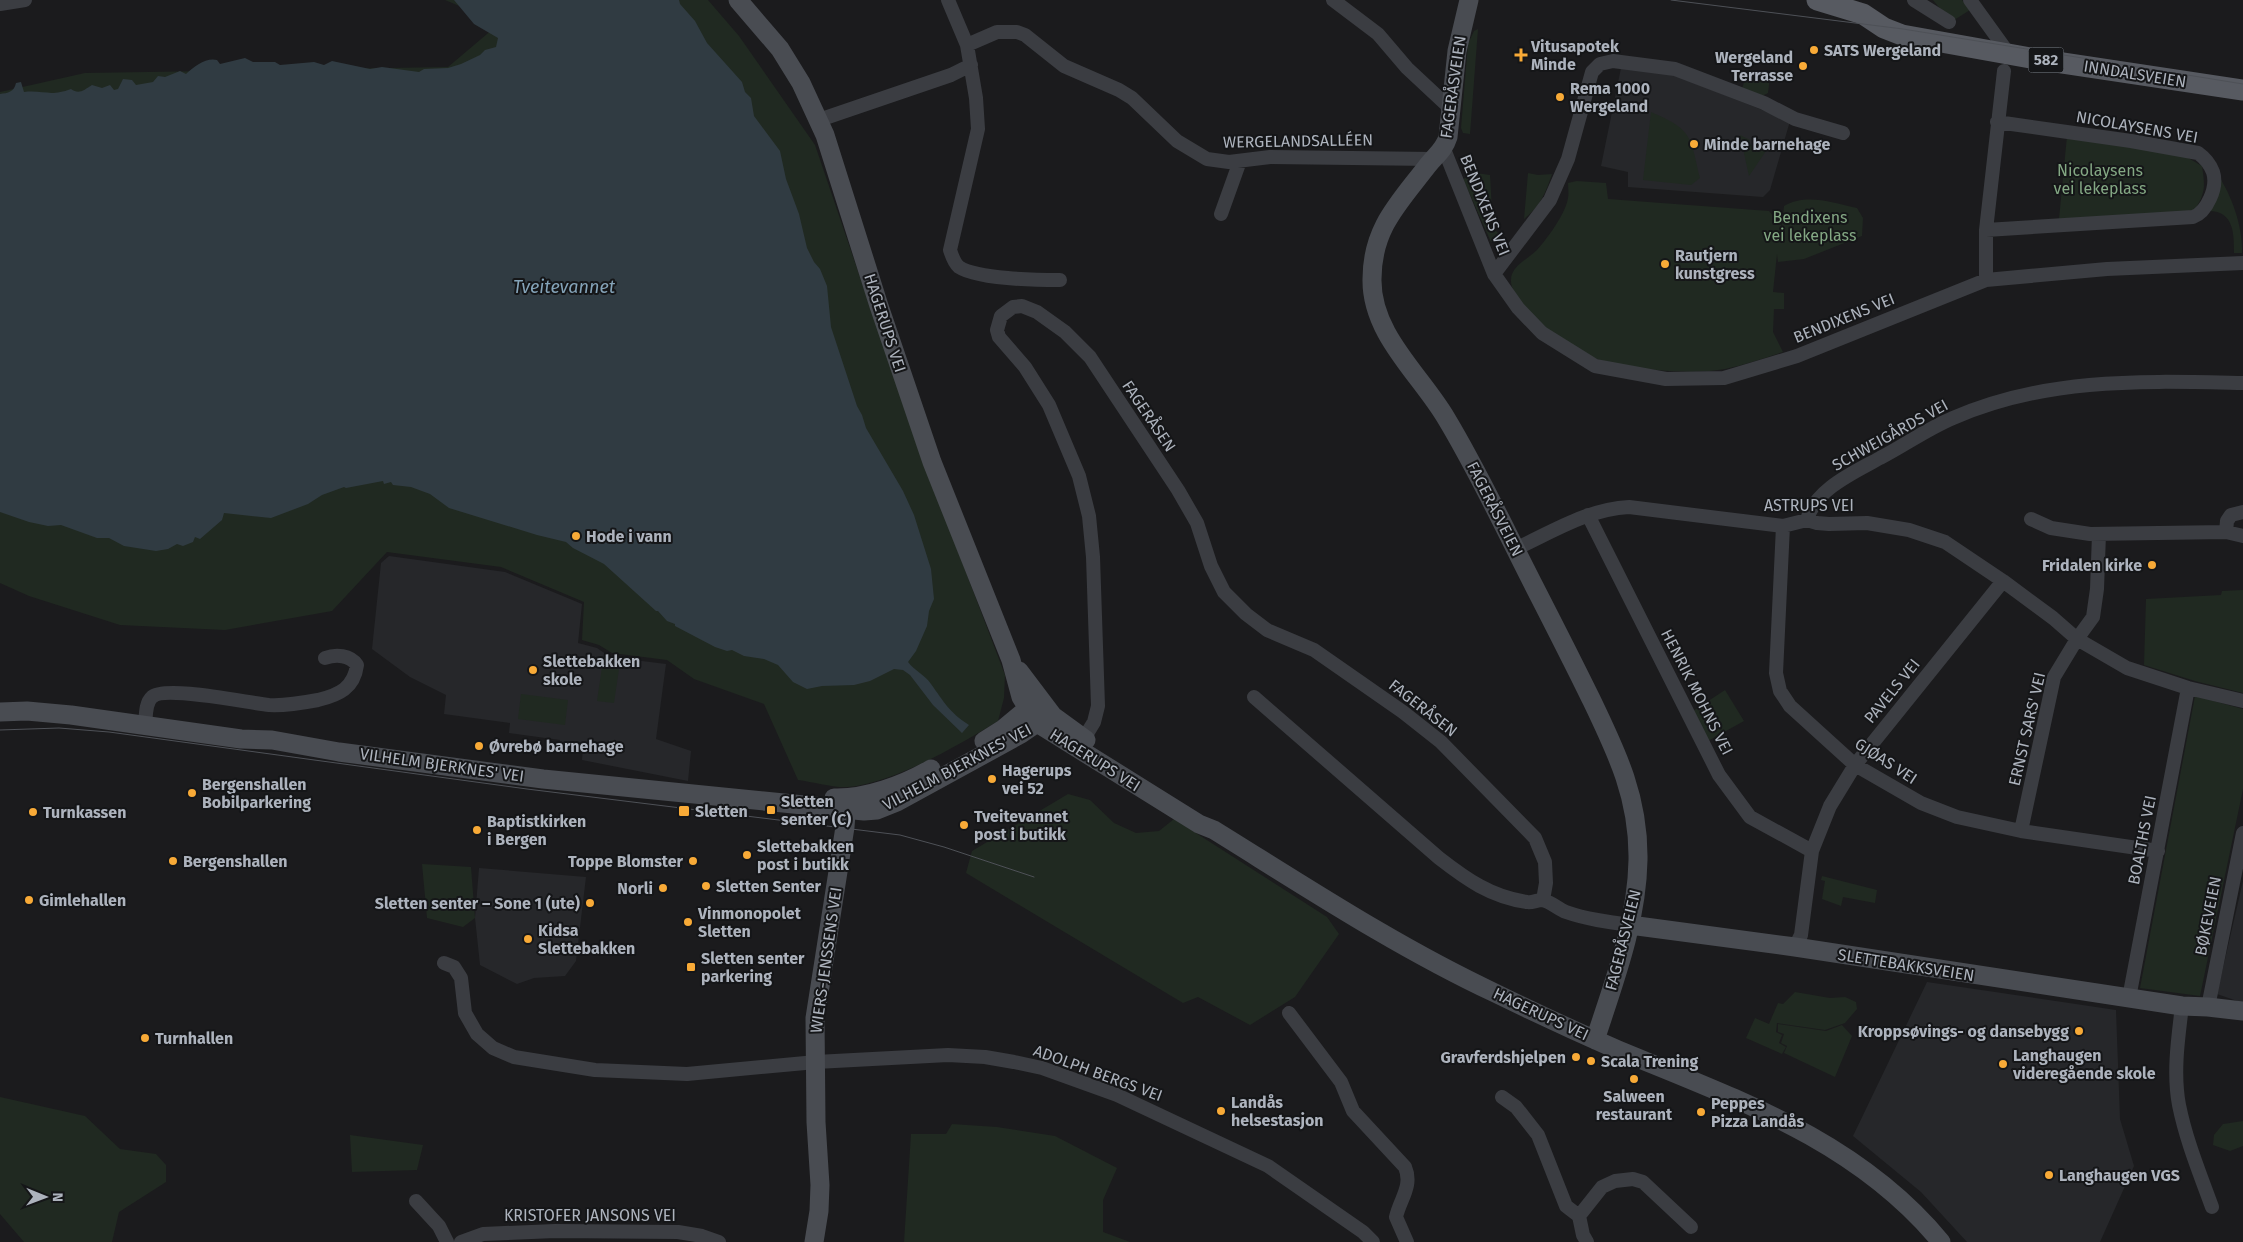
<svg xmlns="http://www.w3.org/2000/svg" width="2243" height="1242" font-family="'Fira Sans',sans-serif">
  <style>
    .built { fill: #26272a }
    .green { fill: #202921 }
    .water { fill: #303b42 }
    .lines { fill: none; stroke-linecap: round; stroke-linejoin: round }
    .street { stroke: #3b3d42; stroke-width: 14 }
    .secondary { stroke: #494c52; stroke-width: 19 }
    .primary { stroke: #575a61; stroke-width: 21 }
    .tram { stroke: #4e5157; stroke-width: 1 }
    .poi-dot { fill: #f8aa37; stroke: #151618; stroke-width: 2 }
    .labels { text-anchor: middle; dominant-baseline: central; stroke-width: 4; stroke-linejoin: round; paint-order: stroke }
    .shield { fill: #151618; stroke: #7f848c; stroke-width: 1 }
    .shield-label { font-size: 15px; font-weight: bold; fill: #adb3bd }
    .poi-label { font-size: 16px; font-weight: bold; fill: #adb3bd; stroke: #151618; text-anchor: start }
    .street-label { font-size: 16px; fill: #adb3bd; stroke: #151618 }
    .park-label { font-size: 16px; fill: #84a884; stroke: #151618 }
    .water-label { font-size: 18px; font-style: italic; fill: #84a3b8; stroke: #151618 }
  </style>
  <rect width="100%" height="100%" fill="#1b1b1d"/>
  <!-- built -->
  <path class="built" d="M1621 68 1662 70 1790 121 1770 190 1763 197 1628 187V172L1601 166Z
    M389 556 505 572 582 604 578 643 597 648 610 657 666 664 656 739 691 751 688 781 582 760 583 747 560 744V740L509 733 510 723 444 714 446 695 410 677 372 649 381 563Z
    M479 868 586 877 576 961 565 976 534 978 517 984 480 965 475 918Z
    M2243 881V1003L2217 994Z
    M1927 982 2116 1010 2120 1119 2134 1166 2100 1242H1967L1921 1192 1853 1136Z"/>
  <!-- green -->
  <path class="green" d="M445 0H708L739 36 815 145 912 430 1005 675 1004 698 998 721C959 745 894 783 848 787 833 788 814 782 798 780L764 704 694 679 667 660 612 653 599 645 582 640 584 602 501 567 387 552 332 611 225 630 120 625 29 596 0 583V92L85 73 448 67 500 23Z
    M1933 0H1962L1970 10 1951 22Z
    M1478 29 1470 134 1463 133 1461 128 1468 44 1474 31Z
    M1746 75 1770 77 1768 93 1762 96 1742 89Z
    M1651 112C1693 130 1690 136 1700 178L1691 185 1643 180Z
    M1740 135 1750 140 1749 144 1766 151 1749 176Z
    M2067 136 2183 155 2202 166C2205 186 2206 193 2194 211L2059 219Z
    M1476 173 1490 175 1493 228 1501 236 1497 242H1491L1463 179Z
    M1528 173 1538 175 1552 174C1546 192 1540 207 1524 219Z
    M2218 175C2232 196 2243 227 2242 253H2234C2234 234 2234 211 2209 211Z
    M1577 181 1606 183 1608 199 1769 211 1782 226 1784 206C1807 193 1832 203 1857 208L1863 218 1862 236 1804 259 1778 262 1777 254 1773 292 1784 293V309H1774L1773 332 1783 352C1764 358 1745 365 1725 369 1702 373 1680 372 1657 370 1608 366 1569 355 1535 318 1527 308 1510 293 1511 280 1511 266 1528 259 1537 250 1547 239 1566 213 1568 198 1569 193 1568 188 1568 183Z
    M2243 590V693L2195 681 2144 665 2146 599 2221 595 2222 591Z
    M602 667 619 669 614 703 597 701Z
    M1725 690 1744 721 1708 741 1693 711Z
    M521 694 568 700 565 725 518 719Z
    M2195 696 2243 709V789L2200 996 2140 988Z
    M1068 794 1090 800 1114 823 1136 833 1159 831 1174 819 1327 917 1339 934 1295 997 1250 1025 1198 997 1183 1003 966 873 972 851Z
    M422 864 471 867 475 918 463 927 427 918Z
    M1822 876 1877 890 1875 903 1843 897 1841 906 1822 899 1825 881 1821 880Z
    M1795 992 1830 998 1845 997 1856 1002 1857 1009 1845 1023 1825 1030 1777 1023 1776 1032 1782 1035 1779 1043 1786 1047 1782 1054 1746 1038 1755 1018 1769 1024 1778 1003 1783 1004Z
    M1778 1024 1826 1031 1842 1025 1852 1036 1835 1077 1784 1053 1787 1046 1781 1043 1784 1034 1778 1032Z
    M0 1097 85 1116 120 1149 156 1154 166 1165V1182L119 1212 112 1242H24L0 1214Z
    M2243 1121V1146L2230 1151 2213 1145 2214 1135 2223 1124Z
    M952 1124 997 1127 1055 1136 1117 1168 1103 1200V1232L1130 1242H904L911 1134H946Z
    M350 1135 423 1145 417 1170 352 1172Z"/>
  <!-- water -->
  <path class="water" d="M454 0H679L680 4 695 21 707 43 742 82 745 92 751 98 754 116 780 151 786 179 799 214 807 248 814 262 820 269 827 286 831 327 857 406 862 415 866 428 903 491 914 515 931 569 934 599 929 611 927 626 916 651 908 662C915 671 925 675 931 684 944 702 949 712 969 725L962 733 933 705 910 675 903 670 894 669 870 681 854 685 822 686 807 689 793 682 778 665 764 659 744 656 732 650 727 651 715 647 675 626V624L667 621 658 611H656L604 564 573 548 566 542 537 535 449 508 430 494 411 487 393 485 391 482 384 484 383 481 346 488 344 487 322 495 308 504 271 518 224 513 222 520 200 539 195 537 193 542 183 546 177 544 168 549 156 551 124 546 109 538H97L61 525 48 526 29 522 0 512V94C8 93 14 92 16 83L21 82 24 92C44 90 50 97 71 89 79 95 84 90 92 85L102 88 110 85 114 90 118 89 123 79 132 80 136 85 153 82 158 76 165 77 180 71 186 74C194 66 207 57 217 60L220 64 245 58 253 62H275L280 65 314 62 324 65 332 61 370 69 382 67 419 72 424 69 448 68 461 64 480 55 485 50 496 47 498 38 474 24Z"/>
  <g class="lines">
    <!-- street -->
    <path class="street" d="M948 0 967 45 976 98 978 129 950 250C952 256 954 263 959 267 977 279 1037 280 1060 280
      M1333 0 1378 34 1407 68 1452 110
      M1914 0 1949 22
      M1970 0 2009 54
      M0 4 25 0
      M967 45 997 32H1017L1025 35 1064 66 1119 90 1132 98 1177 141 1207 159 1229 162 1270 157 1433 159
      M819 120 951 75 971 65
      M1444 149 1494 274 1518 308 1542 333 1595 366 1666 379 1724 378 1797 356 1986 280 2107 269 2243 263
      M1221 214 1240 161
      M1986 230 2193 217C2207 212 2218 187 2213 172 2210 164 2205 158 2198 153L2131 141 1997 122
      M1494 274 1550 200 1568 159 1592 72 1600 64 1613 61 1675 69 1764 103 1795 119 1843 133
      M1986 280V230L2004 71
      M1588 515 1719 775 1750 817 1812 851
      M2031 519 2051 528 2090 534 2226 532 2227 521 2231 515 2243 512
      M1807 520C1815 489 1855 472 1880 458 1905 445 1927 429 1953 418 2047 377 2143 381 2243 383
      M1783 526 1776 673 1780 691 1790 706 1855 765 1921 803 1957 817 2021 831 2158 851
      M2226 532 2243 536
      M1515 549C1552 532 1588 509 1629 507L1783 526 1807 520 1817 523 1829 524 1867 523 1909 530 1945 542 2003 581 2053 618 2077 639 2127 668 2188 688 2243 701
      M1254 697 1439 858C1466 879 1491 897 1527 902 1532 903 1537 900 1542 900 1550 901 1558 909 1566 912 1586 919 1608 922 1630 925
      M145 726C146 717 145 703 152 697 165 685 248 703 269 705 285 706 302 703 318 700 339 695 354 688 357 665 350 655 336 654 325 658
      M1080 745 1094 722 1098 706 1093 557 1089 516 1079 476 1049 405 1025 367 999 337 997 330 1001 316 1013 307 1022 306 1037 312 1065 332 1090 357 1178 490 1197 523 1211 566 1224 592 1246 614 1267 630 1314 650 1403 712 1441 742 1535 838 1545 862 1546 883 1543 900
      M2021 831 2054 677 2077 639 2093 617 2097 589 2099 534
      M1795 947 1801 935 1812 851 1830 806 1855 765 2003 581
      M444 963 454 967 461 978 465 1013 477 1034 493 1048 514 1057 595 1070 687 1074 816 1062 948 1055 985 1057 1014 1062 1042 1068 1117 1095 1268 1166 1363 1232 1373 1242
      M2129 998 2188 688
      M2182 1006C2178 1039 2173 1073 2179 1105 2186 1140 2200 1174 2212 1207
      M2208 1007 2243 833
      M1289 1013 1341 1082 1353 1111 1405 1167C1413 1186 1400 1199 1396 1217L1407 1242
      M1502 1097 1516 1107 1538 1135 1566 1206 1579 1216
      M416 1201 439 1226 447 1242
      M461 1242 483 1234 555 1231 678 1232 702 1236 719 1242
      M1587 1242 1583 1235 1579 1216 1602 1187 1615 1181 1633 1179 1643 1182 1691 1227"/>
    <!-- secondary -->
    <path class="secondary" d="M738 0 780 49 801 83 825 135 879 306 932 462 1011 660 1021 697 1037 723 1199 824 1214 830C1306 887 1397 947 1495 993 1536 1013 1577 1032 1618 1050 1736 1099 1857 1140 1941 1242
      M1469 0 1457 51 1448 137C1444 150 1436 155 1428 165 1399 203 1372 228 1372 279 1371 334 1420 374 1446 418 1478 471 1504 527 1532 582 1552 621 1572 660 1591 699 1617 753 1639 798 1638 860 1637 922 1614 982 1595 1040
      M1019 671 1053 716 1086 740
      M0 712 27 711 71 715 241 739 272 740 339 752 543 779 864 811 877 810 897 802 1021 734 1037 723 1043 706
      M984 741 1003 729 1027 709 1038 707
      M834 798C866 799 903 785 931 769
      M1630 925 1795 947 2182 1006 2208 1007 2243 1011
      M814 1242 819 1211 820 1185 816 1122 815 1018 845 827 847 799"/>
    <!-- primary -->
    <path class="primary" d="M1817 0 1863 14 1884 28 1902 35 2036 59 2243 90"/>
    <!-- tram -->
    <path class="tram" d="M1671 0 1903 29 2243 84
      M0 730 59 728 109 732 527 789 900 835 944 847 1034 877"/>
  </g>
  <!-- markers -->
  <g class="poi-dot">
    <circle cx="1814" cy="50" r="5"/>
    <path d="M1518.5 47.5h5v5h5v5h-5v5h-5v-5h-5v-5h5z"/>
    <circle cx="1803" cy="66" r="5"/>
    <circle cx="1560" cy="97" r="5"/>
    <circle cx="1694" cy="144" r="5"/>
    <circle cx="1665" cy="264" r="5"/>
    <circle cx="576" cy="536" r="5"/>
    <circle cx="2152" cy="565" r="5"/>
    <circle cx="533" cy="670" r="5"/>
    <circle cx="479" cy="746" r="5"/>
    <circle cx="992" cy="779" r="5"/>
    <circle cx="192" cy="793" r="5"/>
    <rect x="766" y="805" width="10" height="10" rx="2.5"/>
    <rect x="678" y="805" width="12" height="12" rx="2.5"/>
    <circle cx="33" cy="812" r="5"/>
    <circle cx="964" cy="825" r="5"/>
    <circle cx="477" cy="830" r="5"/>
    <circle cx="747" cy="855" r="5"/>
    <circle cx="173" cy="861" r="5"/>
    <circle cx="693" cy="861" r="5"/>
    <circle cx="706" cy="886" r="5"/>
    <circle cx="663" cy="888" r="5"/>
    <circle cx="29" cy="900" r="5"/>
    <circle cx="590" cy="903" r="5"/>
    <circle cx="688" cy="922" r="5"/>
    <circle cx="528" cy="939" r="5"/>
    <rect x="686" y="962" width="10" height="10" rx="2.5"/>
    <circle cx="2079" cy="1031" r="5"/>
    <circle cx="145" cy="1038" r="5"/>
    <circle cx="1576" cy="1057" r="5"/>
    <circle cx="1591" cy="1061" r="5"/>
    <circle cx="2003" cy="1064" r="5"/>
    <circle cx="1634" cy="1079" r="5"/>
    <circle cx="1221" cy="1111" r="5"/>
    <circle cx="1701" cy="1112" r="5"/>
    <circle cx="2049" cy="1175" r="5"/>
  </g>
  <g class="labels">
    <!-- shield labels -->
    <rect class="shield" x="2028.5" y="47.5" width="35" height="25" rx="4"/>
    <g class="shield-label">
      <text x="2046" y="60">582</text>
    </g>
    <!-- poi labels -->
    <g class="poi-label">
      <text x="1531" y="46">Vitusapotek<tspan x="1531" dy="18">Minde</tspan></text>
      <text x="1824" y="50">SATS Wergeland</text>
      <text x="1793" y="57" text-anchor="end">Wergeland<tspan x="1793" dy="18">Terrasse</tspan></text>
      <text x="1570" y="88">Rema 1000<tspan x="1570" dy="18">Wergeland</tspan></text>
      <text x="1704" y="144">Minde barnehage</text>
      <text x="1675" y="255">Rautjern<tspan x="1675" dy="18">kunstgress</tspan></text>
      <text x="586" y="536">Hode i vann</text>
      <text x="2142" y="565" text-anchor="end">Fridalen kirke</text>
      <text x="543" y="661">Slettebakken<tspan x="543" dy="18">skole</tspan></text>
      <text x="489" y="746">Øvrebø barnehage</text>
      <text x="1002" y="770">Hagerups<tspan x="1002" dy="18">vei 52</tspan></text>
      <text x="202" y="784">Bergenshallen<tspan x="202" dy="18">Bobilparkering</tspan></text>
      <text x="781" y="801">Sletten<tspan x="781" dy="18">senter (C)</tspan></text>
      <text x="695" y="811">Sletten</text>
      <text x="43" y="812">Turnkassen</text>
      <text x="974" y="816">Tveitevannet<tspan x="974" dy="18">post i butikk</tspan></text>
      <text x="487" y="821">Baptistkirken<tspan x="487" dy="18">i Bergen</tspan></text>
      <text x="757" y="846">Slettebakken<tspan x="757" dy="18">post i butikk</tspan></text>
      <text x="183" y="861">Bergenshallen</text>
      <text x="683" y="861" text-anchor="end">Toppe Blomster</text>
      <text x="716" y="886">Sletten Senter</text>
      <text x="653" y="888" text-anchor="end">Norli</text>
      <text x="39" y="900">Gimlehallen</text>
      <text x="580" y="903" text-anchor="end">Sletten senter – Sone 1 (ute)</text>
      <text x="698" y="913">Vinmonopolet<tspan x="698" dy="18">Sletten</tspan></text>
      <text x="538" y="930">Kidsa<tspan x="538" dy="18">Slettebakken</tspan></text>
      <text x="701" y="958">Sletten senter<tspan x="701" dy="18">parkering</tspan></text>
      <text x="2069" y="1031" text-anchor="end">Kroppsøvings- og dansebygg</text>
      <text x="155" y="1038">Turnhallen</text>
      <text x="2013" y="1055">Langhaugen<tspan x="2013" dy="18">videregående skole</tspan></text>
      <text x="1566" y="1057" text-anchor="end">Gravferdshjelpen</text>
      <text x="1601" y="1061">Scala Trening</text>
      <text x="1634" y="1096" text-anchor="middle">Salween<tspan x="1634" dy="18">restaurant</tspan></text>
      <text x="1231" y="1102">Landås<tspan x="1231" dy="18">helsestasjon</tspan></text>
      <text x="1711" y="1103">Peppes<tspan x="1711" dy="18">Pizza Landås</tspan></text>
      <text x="2059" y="1175">Langhaugen VGS</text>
    </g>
    <!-- street labels -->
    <g class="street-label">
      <text transform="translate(2135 74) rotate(9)">INNDALSVEIEN</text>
      <text transform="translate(1453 87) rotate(-82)">FAGERÅSVEIEN</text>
      <text transform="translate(2137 127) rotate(10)">NICOLAYSENS VEI</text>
      <text transform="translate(1298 141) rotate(-1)">WERGELANDSALLÉEN</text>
      <text transform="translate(1485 205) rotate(68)">BENDIXENS VEI</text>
      <text transform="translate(1844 318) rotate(-22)">BENDIXENS VEI</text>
      <text transform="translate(885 323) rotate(72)">HAGERUPS VEI</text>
      <text transform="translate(1149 416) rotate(56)">FAGERÅSEN</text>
      <text transform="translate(1890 435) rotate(-29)">SCHWEIGÅRDS VEI</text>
      <text x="1809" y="505">ASTRUPS VEI</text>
      <text transform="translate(1495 509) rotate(63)">FAGERÅSVEIEN</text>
      <text transform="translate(1892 691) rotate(-51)">PAVELS VEI</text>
      <text transform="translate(1697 692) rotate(63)">HENRIK MOHNS VEI</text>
      <text transform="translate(1423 708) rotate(38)">FAGERÅSEN</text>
      <text transform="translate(2027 729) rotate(-77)">ERNST SARS' VEI</text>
      <text transform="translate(1095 760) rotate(32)">HAGERUPS VEI</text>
      <text transform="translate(1886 761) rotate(33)">GJØAS VEI</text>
      <text transform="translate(442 765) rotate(8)">VILHELM BJERKNES' VEI</text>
      <text transform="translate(957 767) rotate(-28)">VILHELM BJERKNES' VEI</text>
      <text transform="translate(2142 840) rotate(-79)">BOALTHS VEI</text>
      <text transform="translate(2208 916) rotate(-79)">BØKEVEIEN</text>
      <text transform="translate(1623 940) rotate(-76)">FAGERÅSVEIEN</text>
      <text transform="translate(826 960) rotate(-82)">WIERS-JENSSENS VEI</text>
      <text transform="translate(1906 965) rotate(9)">SLETTEBAKKSVEIEN</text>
      <text transform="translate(1541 1014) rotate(25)">HAGERUPS VEI</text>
      <text transform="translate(1098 1073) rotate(20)">ADOLPH BERGS VEI</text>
      <text x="590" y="1215">KRISTOFER JANSONS VEI</text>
    </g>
    <!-- park labels -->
    <g class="park-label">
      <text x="2100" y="170">Nicolaysens<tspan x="2100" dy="18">vei lekeplass</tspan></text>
      <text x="1810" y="217">Bendixens<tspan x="1810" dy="18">vei lekeplass</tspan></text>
    </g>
    <!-- water labels -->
    <g class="water-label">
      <text x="564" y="287">Tveitevannet</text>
    </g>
  </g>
  <!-- north arrow -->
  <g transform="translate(45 1197) rotate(91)" stroke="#151618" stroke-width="4" paint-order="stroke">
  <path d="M0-4L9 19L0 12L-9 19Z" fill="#adb3bd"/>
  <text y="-8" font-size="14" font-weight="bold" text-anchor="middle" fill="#adb3bd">N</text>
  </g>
</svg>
